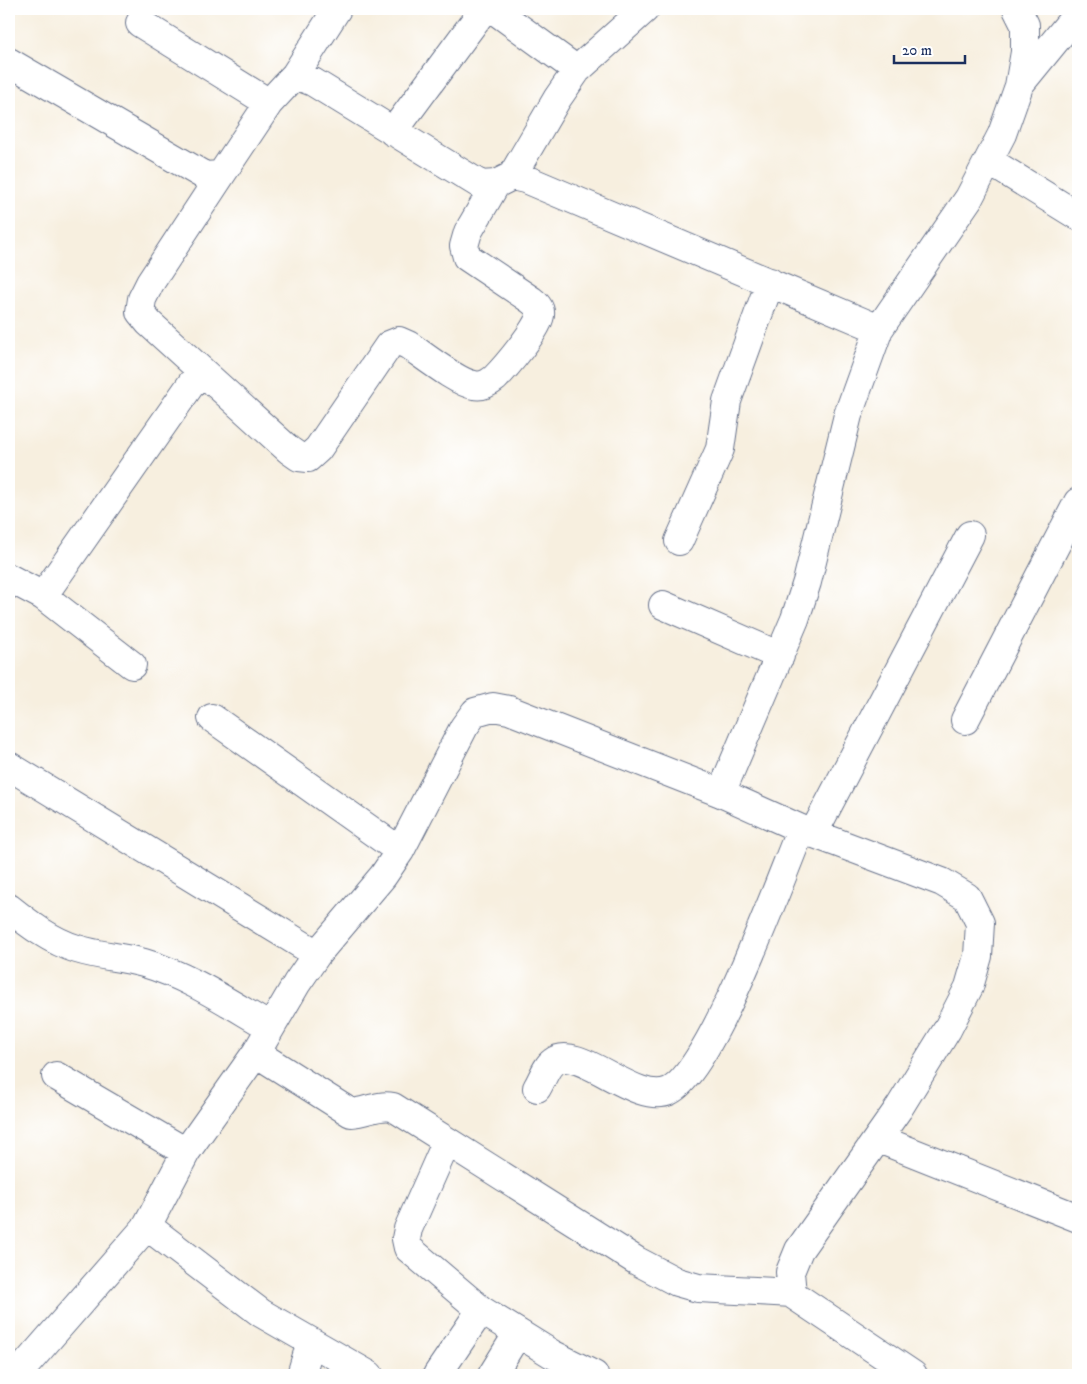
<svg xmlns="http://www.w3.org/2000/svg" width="1087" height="1384" font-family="'IM FELL DW Pica',serif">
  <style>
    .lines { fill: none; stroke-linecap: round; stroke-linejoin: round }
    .minor-casing { stroke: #68728b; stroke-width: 30 }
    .minor { stroke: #fff; stroke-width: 28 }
  </style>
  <rect width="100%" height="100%" fill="#fff"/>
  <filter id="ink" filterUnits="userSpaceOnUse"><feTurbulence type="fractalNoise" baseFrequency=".02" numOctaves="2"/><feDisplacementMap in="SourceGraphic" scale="10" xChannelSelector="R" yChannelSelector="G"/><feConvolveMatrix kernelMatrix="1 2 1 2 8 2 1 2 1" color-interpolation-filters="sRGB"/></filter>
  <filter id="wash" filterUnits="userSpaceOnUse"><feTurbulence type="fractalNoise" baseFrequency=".0096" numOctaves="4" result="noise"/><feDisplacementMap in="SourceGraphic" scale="20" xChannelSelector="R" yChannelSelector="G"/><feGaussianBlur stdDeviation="1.12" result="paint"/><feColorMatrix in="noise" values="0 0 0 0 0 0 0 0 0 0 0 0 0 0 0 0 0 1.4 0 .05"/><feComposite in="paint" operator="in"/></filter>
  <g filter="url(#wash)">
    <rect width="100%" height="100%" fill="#f7efdf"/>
  </g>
  <g filter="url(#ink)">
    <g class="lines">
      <!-- minor casing -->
      <g class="minor-casing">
        <path id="minor" d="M493 9 577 70
          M140 23 269 103
          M9 62 205 176 221 175 269 103 295 75 313 82 481 185 496 184 512 176 525 179 879 329
          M295 75 337 9
          M1020 84 1078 13
          M393 132 484 9
          M989 161 1078 216
          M221 175 150 283 142 299 140 312 149 323 289 450 299 457 308 458 318 449 389 345 399 341 408 345C423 355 458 383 474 385 482 387 489 383 495 378 504 369 540 327 540 315 541 308 536 304 531 300L467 257 464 246 468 232 496 184
          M512 176 557 99 577 70 645 9
          M679 541 720 449 727 401 770 282
          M9 578 43 596 132 665
          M43 596 201 370
          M663 605 780 656
          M212 718 400 851
          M965 720 1078 502
          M9 766 317 954
          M721 793 795 619 807 582 848 415 879 329 969 198 1002 134 1019 86 1025 52V25L1017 9
          M813 834 970 535
          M9 908C29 924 51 941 77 949 99 956 122 957 144 963 189 976 230 1004 270 1027
          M256 1053 351 1113C367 1112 377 1104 393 1107L637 1261 677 1282 698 1288 793 1293
          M56 1076 186 1152
          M537 1088C542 1080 546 1067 553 1062 578 1042 635 1106 669 1091 711 1072 780 879 801 829
          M879 1139 1078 1218
          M447 1141 408 1229 406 1239 408 1248 481 1310 552 1354 594 1375
          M147 1226 261 1313 369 1375
          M17 1375 147 1226 186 1152 256 1053 297 983 317 954 383 876 400 851 464 727 475 712 493 707 509 710 721 793 801 829 942 882 967 897 980 923 978 956 969 987 947 1030 899 1108 799 1250 790 1272 792 1294 913 1375
          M301 1375 311 1342
          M437 1375 481 1310
          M492 1375 518 1333"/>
      </g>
      <!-- minor -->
      <use href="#minor" class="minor"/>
    </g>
  </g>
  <!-- margin -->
  <rect width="1087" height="1384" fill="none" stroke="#fff" stroke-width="30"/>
  <!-- scale -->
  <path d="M894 55v8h71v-8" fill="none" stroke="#1b2f5e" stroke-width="2.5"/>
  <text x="902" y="55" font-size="15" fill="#1b2f5e" stroke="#ffffff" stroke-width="4" paint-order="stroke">20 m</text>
</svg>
